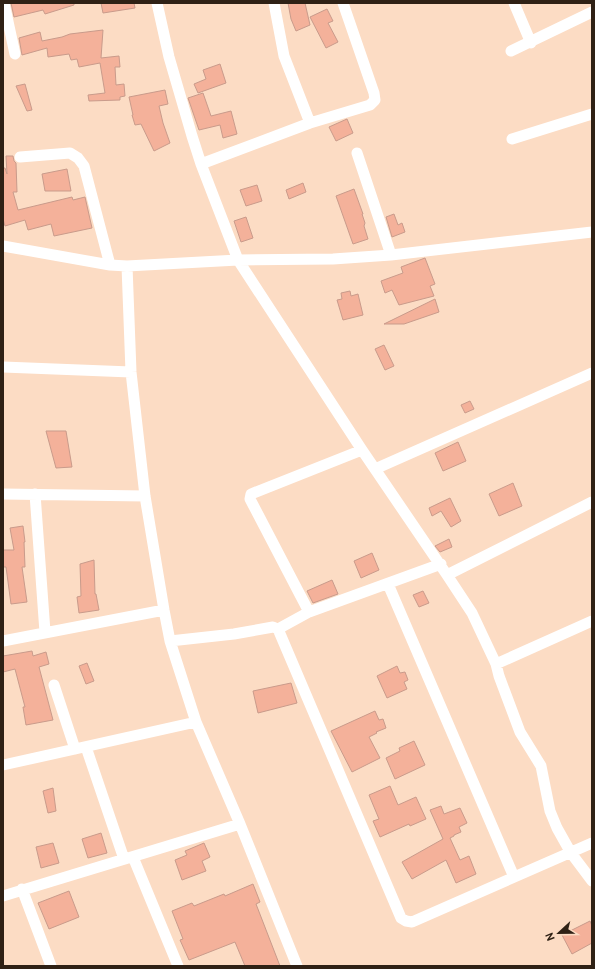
<svg xmlns="http://www.w3.org/2000/svg" width="595" height="969" font-family="Overpass,sans-serif">
  <style>
    .building { fill: #f4b19a; stroke: #c99b8b }
    .lines { fill: none; stroke-linecap: round; stroke-linejoin: round }
    .minor { stroke: #fff; stroke-width: 11 }
  </style>
  <rect width="100%" height="100%" fill="#fcdcc4"/>
  <!-- building -->
  <path class="building" d="M11 3H74V5L45 14 43 10 14 17Z
    M101 3H134L135 8 103 13Z
    M288 3H305L310 25 296 31 291 19Z
    M327 9 333 21 328 23 338 42 326 48 310 17Z
    M103 30 101 58 119 56 120 67H115L116 85 124 84 125 96 120 97V100L89 101 88 95 105 93 100 63 79 67 77 59 71 60 69 54 48 57 47 48 22 55 19 38 40 32 42 41 62 37 70 34Z
    M220 64 226 83 198 93 194 84 206 79 203 70Z
    M25 84 32 110 27 111 16 86Z
    M165 90 168 104 159 106 163 123 170 143 154 151 141 124 135 125 132 115H133L129 97Z
    M203 93 211 116 231 111 237 134 223 138 220 125 199 130 188 98Z
    M347 119 353 133 336 141 329 127Z
    M6 156H13L14 161 16 163 17 192H13L18 210 72 197 73 200 85 197 92 228 54 236 51 224 28 230 25 220 5 226 3 219V168H5L7 174Z
    M67 169 71 191H45L42 174Z
    M303 183 306 192 289 199 286 190Z
    M257 185 262 201 246 206 240 190Z
    M354 189 363 214H362L365 223 364 226 368 239 353 244 336 196Z
    M394 214 398 225 402 223 405 232 392 237 386 217Z
    M246 217 253 238 241 242 234 221Z
    M425 258 435 284 430 286 434 296 399 305 392 290 385 293 381 281 403 273 401 267Z
    M350 291 351 296 358 294 363 315 343 320 337 300 342 299 341 293Z
    M435 299 439 312 404 324H384Z
    M384 345 394 366 385 370 375 349Z
    M470 401 474 409 465 413 461 405Z
    M46 431H66L72 467 56 468Z
    M458 442 466 461 443 471 435 453Z
    M513 483 522 506 499 516 489 494Z
    M450 498 461 521 451 527 441 511 432 516 429 508Z
    M23 526 25 542H24L25 567H22L27 602 11 604 6 567H3V550H14L10 528Z
    M449 539 452 547 440 552 435 546Z
    M372 553 379 570 361 578 354 561Z
    M94 560 95 594H96L99 610 79 613 77 597 81 596 80 564Z
    M332 580 338 594 313 603 307 591Z
    M423 591 429 603 419 607 413 595Z
    M32 651 33 656 46 652 49 664 39 667 53 720 26 725 23 707H25L15 669 3 672V656Z
    M87 663 94 681 86 684 79 666Z
    M397 666 400 673 405 672 408 680 404 682 407 689 387 698 377 676Z
    M291 683 297 703 258 713 253 691Z
    M375 711 379 720 383 719 386 728 376 732 377 733 369 737 380 758 352 772 331 731Z
    M414 741 425 765 395 779 386 758 400 751 399 748Z
    M390 786 398 805 416 797 426 819 410 826 409 824 380 837 373 821 379 819 369 795Z
    M53 788 56 811 48 813 43 791Z
    M441 806 444 814 460 808 467 823 459 827 461 832 454 835V836L450 838 460 860 469 856 476 874 456 883 446 860 412 879 402 862 443 839 430 810Z
    M101 833 107 853 88 858 82 839Z
    M53 843 59 863 41 868 36 847Z
    M204 843 210 857 202 861 206 871 182 880 175 860 187 855 185 851Z
    M253 884 260 902 256 904 280 966H245L235 942 189 960 180 940 183 939 172 911 192 903 194 906 224 894 225 896Z
    M69 891 79 917 49 929 38 903Z
    M590 921 592 926V943L572 954 562 935Z"/>
  <g class="lines">
    <!-- minor -->
    <path class="minor" d="M4 3 15 54
      M157 3 169 57 192 136 201 164 238 260 362 450 447 575 472 613 496 664 499 676 520 732 541 766 550 811 557 828 571 853 592 881
      M274 3 284 56 310 123
      M514 3 531 43
      M511 51 592 12
      M512 139 592 114
      M357 153 391 255
      M20 157 70 153 78 158 84 166 110 265
      M201 164 310 123 370 105 375 100 374 93 343 3
      M3 246 110 265 127 266 238 260 333 259 391 255 592 232
      M127 266 131 372 145 496 164 610 170 641 196 722 240 824 297 966
      M3 367 131 372
      M375 469 592 373
      M3 494 145 496
      M35 494 45 632
      M447 575 592 502
      M388 584 514 877
      M309 612 441 564
      M278 629 309 612 250 499 251 494 362 450
      M3 641 164 610
      M170 641 234 634 273 627 278 629 401 918 406 921 412 922 592 843
      M496 664 592 621
      M54 685 75 749
      M86 747 124 859
      M3 765 196 722
      M133 857 178 966
      M22 889 51 966
      M3 896 240 824"/>
  </g>
  <!-- border -->
  <rect width="595" height="969" fill="none" stroke="#2f2115" stroke-width="8"/>
  <!-- north arrow -->
  <g transform="translate(559 933) rotate(248)" stroke="#fcdcc4" stroke-width="3" paint-order="stroke">
  <path d="M0-3L7 15L0 10L-7 15Z" fill="#2f2115"/>
  <text y="-6" font-size="11" font-weight="bold" text-anchor="middle" fill="#2f2115">N</text>
  </g>
</svg>
